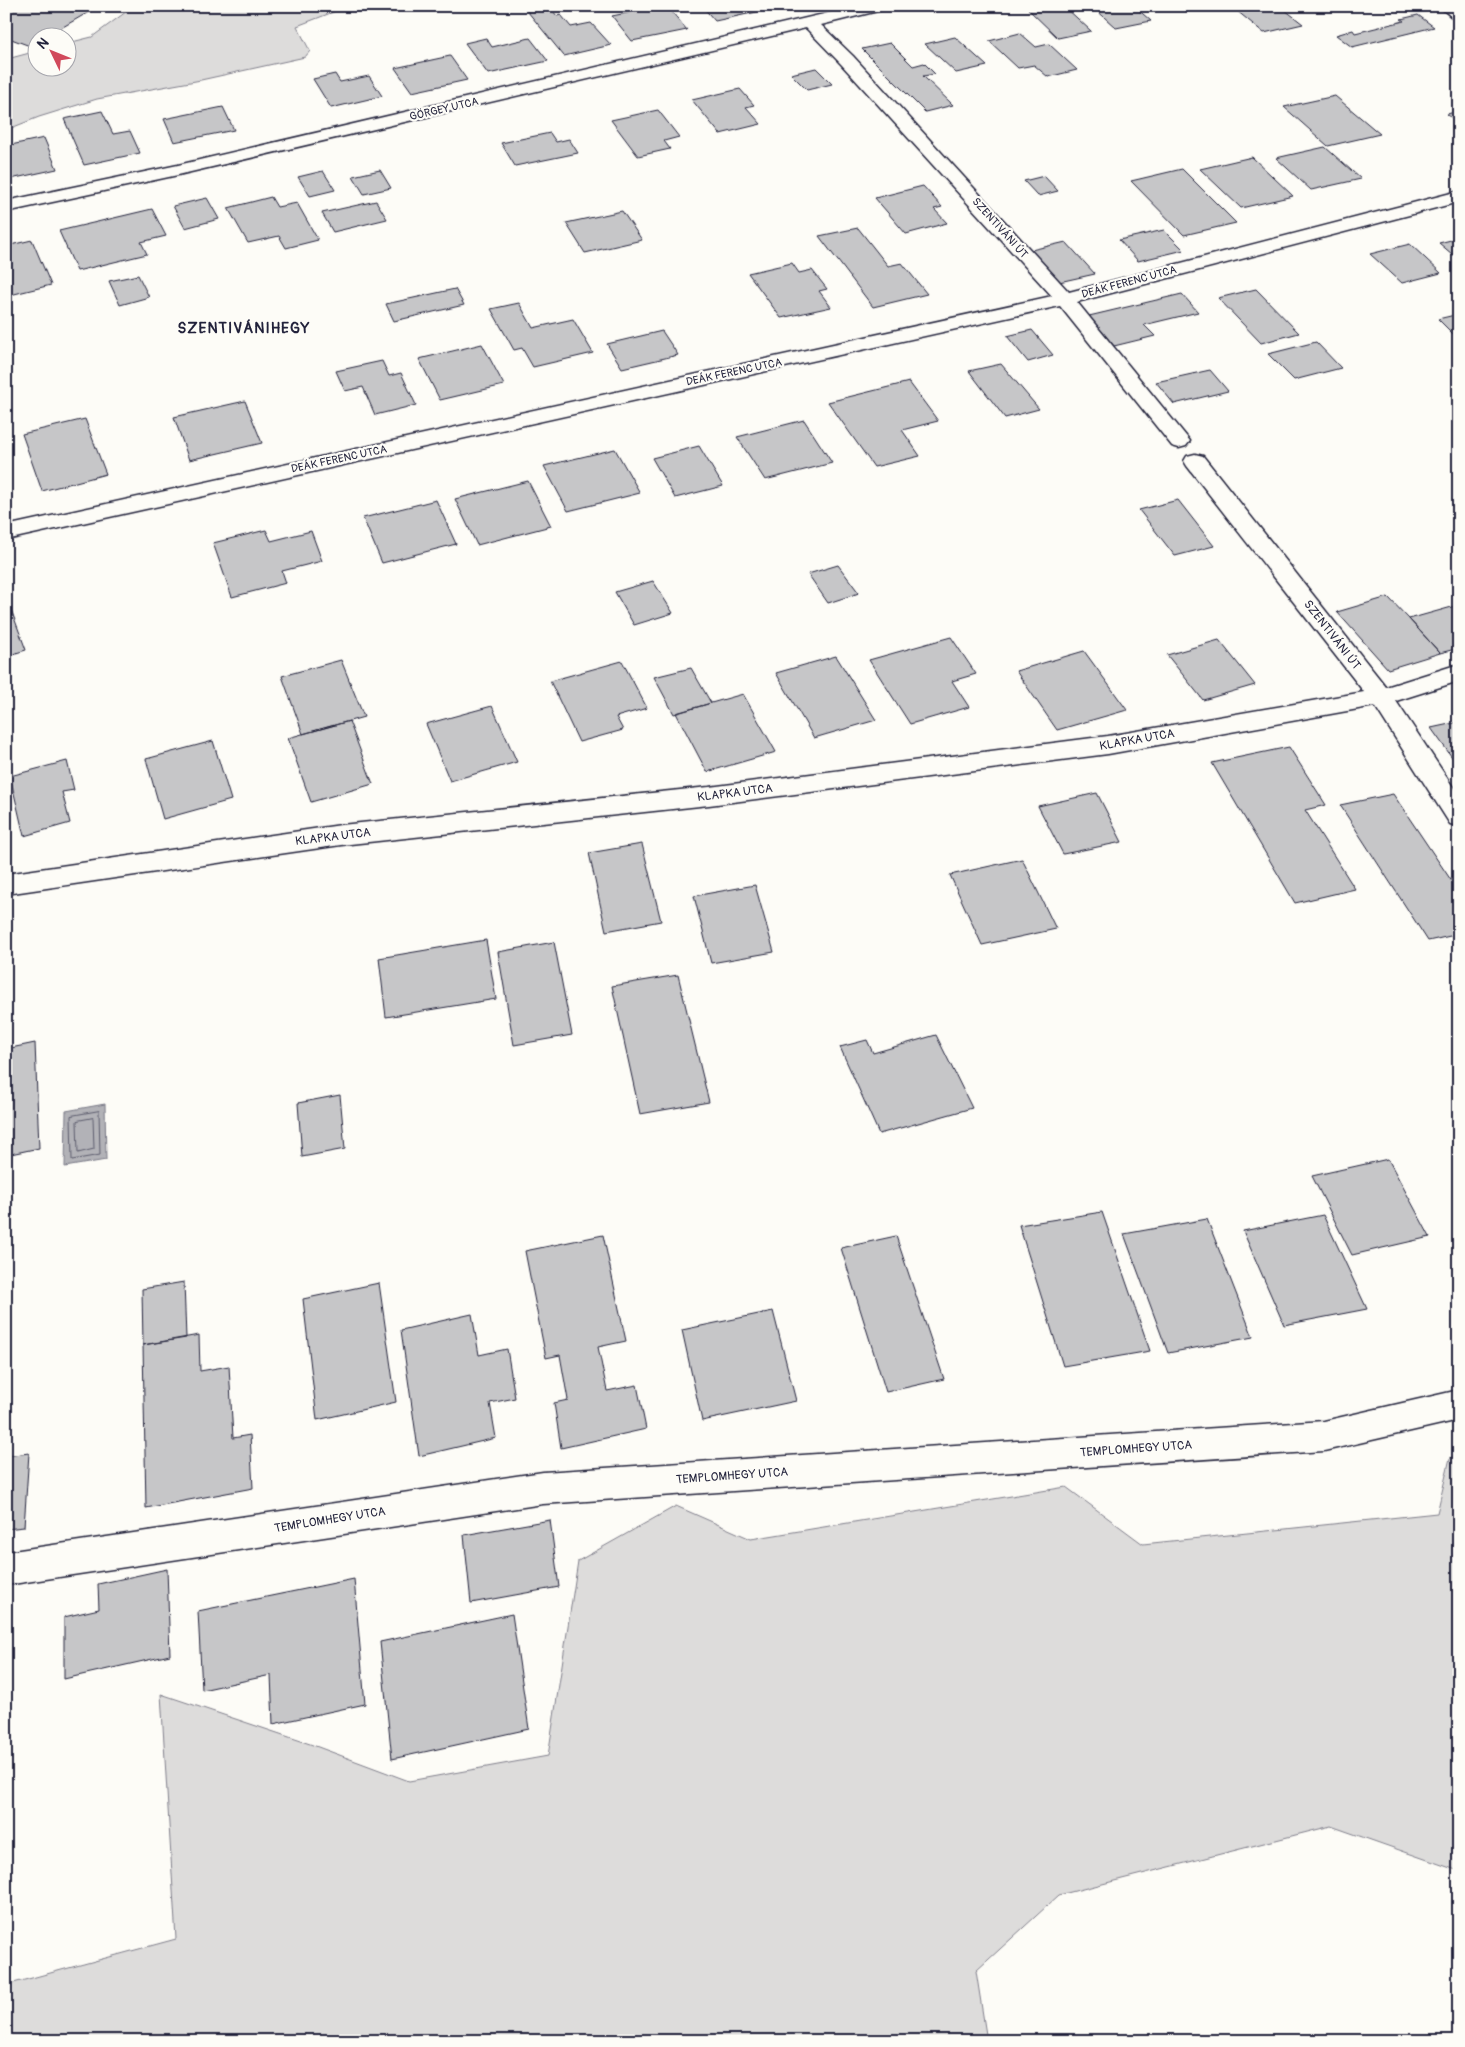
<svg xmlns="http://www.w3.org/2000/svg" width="1465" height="2047" font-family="Pangolin,sans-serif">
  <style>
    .green { fill: #dddcdb; stroke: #807f8b }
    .water { fill: #b2b2b7; stroke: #787885 }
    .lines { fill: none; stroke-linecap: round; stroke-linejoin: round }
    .shore { stroke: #5c5c6d; stroke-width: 1 }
    .building { fill: #c6c6c8; stroke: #22223b }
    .street-casing { stroke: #22223b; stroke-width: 3 }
    .street { fill: #fdfcf7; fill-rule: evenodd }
    .labels { text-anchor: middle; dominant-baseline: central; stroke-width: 4.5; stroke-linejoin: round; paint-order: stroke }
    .far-street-label { font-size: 11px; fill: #22223b; stroke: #fdfcf7 }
    .street-label { font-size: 12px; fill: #22223b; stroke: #fdfcf7 }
    .far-district-label { font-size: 15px; font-weight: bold; letter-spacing: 1px; fill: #22223b; stroke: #fdfcf7 }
  </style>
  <rect width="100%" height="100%" fill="#fdfcf7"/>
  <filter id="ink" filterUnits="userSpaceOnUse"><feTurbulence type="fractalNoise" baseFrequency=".02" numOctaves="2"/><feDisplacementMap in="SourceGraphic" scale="10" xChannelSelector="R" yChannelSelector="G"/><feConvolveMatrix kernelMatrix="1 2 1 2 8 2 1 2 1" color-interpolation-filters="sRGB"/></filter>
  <g filter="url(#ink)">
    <!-- green -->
    <path class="green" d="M134 6H349L297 26 310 51 305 57 201 80 97 99 39 117 6 130V62L11 58 37 51 38 68H68V43L92 37Z
      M1459 1455V1871L1331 1826 1059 1895 976 1971 987 2041H6V1985L176 1939 161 1694 310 1744 409 1781 548 1756 578 1561 676 1506 751 1539 1066 1487 1143 1544 1437 1513 1450 1458Z"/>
    <!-- water -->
    <path class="water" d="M105 1104 106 1160 65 1167 66 1111Z"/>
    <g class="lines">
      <!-- shore -->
      <path class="shore" d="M99 1111 100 1155 72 1160 71 1116Z
        M93 1118 94 1149 78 1153 77 1121Z"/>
    </g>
    <!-- building -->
    <path class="building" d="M6 6H99L44 38H38V41L30 46 6 37Z
      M523 6H549L557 16 561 15 571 27 591 23 611 45 564 56Z
      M661 6H667L687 30 632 41 612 16Z
      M702 6H779L780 7 715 21Z
      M1042 6H1064L1091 31 1058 38 1028 9Z
      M1092 6H1134L1151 21 1116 28Z
      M1231 6H1280L1303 24 1264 33Z
      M1418 15 1434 27 1352 47 1336 35 1353 30 1355 33 1404 21 1401 19Z
      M1020 33 1036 47 1049 44 1077 70 1048 77 1034 65 1018 68 989 41Z
      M955 37 987 66 956 73 925 44Z
      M486 38 492 47 530 38 548 61 488 74 465 43Z
      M890 43 913 66 924 63 935 74 923 76 953 105 925 112 862 49Z
      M450 56 467 80 412 92 395 68Z
      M816 68 832 84 807 90 791 74Z
      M335 74 340 82 369 76 382 96 331 108 313 79Z
      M740 89 754 105 746 107 761 124 720 134 692 100Z
      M1335 96 1380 134 1328 146 1284 107Z
      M223 107 234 130 174 142 164 119Z
      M658 110 679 137 664 141 670 149 638 156 611 120Z
      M102 111 113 134 130 131 140 153 84 165 64 119Z
      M1459 111V124L1447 114Z
      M550 133 556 142 569 139 578 153 515 166 501 143Z
      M44 138 57 169 6 180V146Z
      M1325 147 1361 179 1311 190 1276 158Z
      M1252 157 1293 196 1241 208 1200 169Z
      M1182 169 1236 223 1184 235 1131 181Z
      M380 170 391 188 364 194 353 176Z
      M323 171 335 190 310 196 298 177Z
      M1044 176 1058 191 1038 196 1024 181Z
      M923 186 942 207 934 209 947 223 906 234 875 198Z
      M271 197 277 207 297 203 318 240 286 248 279 236 248 243 228 208Z
      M207 198 219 219 185 228 173 206Z
      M376 201 387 219 333 232 322 213Z
      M152 209 166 236 141 242 147 254 77 271 59 231Z
      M622 211 642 240 585 253 566 223Z
      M858 228 888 266 902 263 927 294 873 307 819 236Z
      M1164 230 1184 250 1138 261 1119 240Z
      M1459 238V260L1439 243Z
      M32 240 51 285 6 296V246Z
      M1066 242 1095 274 1059 282 1031 250Z
      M1410 244 1441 273 1402 283 1370 254Z
      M792 263 799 273 812 270 827 289 819 291 831 307 781 318 748 273Z
      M138 275 149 297 120 305 109 281Z
      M455 289 464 305 394 321 386 304Z
      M1256 289 1299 333 1261 343 1218 298Z
      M1182 294 1198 312 1144 325 1155 336 1114 346 1089 316Z
      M519 303 533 328 573 319 593 353 533 367 522 348 514 350 491 309Z
      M1459 314V340L1438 319Z
      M1032 330 1053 355 1028 362 1007 336Z
      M662 331 678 355 622 368 607 344Z
      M1316 342 1341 368 1294 380 1268 354Z
      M482 344 504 385 440 400 419 359Z
      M382 361 389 376 401 373 416 405 375 415 363 387 345 391 336 371Z
      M1001 364 1039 409 1005 418 969 371Z
      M1210 370 1228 391 1174 404 1156 382Z
      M909 382 938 421 902 430 920 456 874 467 828 402Z
      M245 401 262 443 189 460 174 417Z
      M85 419 106 474 42 491 22 434Z
      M804 420 832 463 765 480 737 437Z
      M699 446 723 486 675 498 652 458Z
      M615 449 640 493 568 511 544 466Z
      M528 481 551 526 477 545 455 499Z
      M436 500 456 544 382 563 363 518Z
      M1178 500 1214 546 1175 556 1139 510Z
      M266 530 271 541 311 531 322 561 282 571 286 583 232 597 213 543Z
      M838 565 859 593 828 603 808 574Z
      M653 581 673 613 634 625 615 592Z
      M6 596 26 650 6 656Z
      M1388 597 1409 619 1440 653 1388 669 1337 612Z
      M1459 605V648L1440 653 1409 619Z
      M951 637 976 674 952 681 969 707 910 724 869 660Z
      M1219 640 1255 685 1203 700 1167 655Z
      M1084 651 1127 710 1057 730 1016 671Z
      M836 656 876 720 814 738 776 673Z
      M341 660 364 717 303 734 282 676Z
      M622 661 647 708 616 717 623 730 579 742 550 681Z
      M691 668 711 703 674 714 654 677Z
      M743 694 776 752 707 772 676 713Z
      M492 706 517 762 450 781 426 724Z
      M349 721 373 784 311 802 288 738Z
      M1459 722V767L1431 728Z
      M213 741 231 800 163 819 146 759Z
      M1289 747 1326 805 1305 810 1355 889 1295 903 1212 763Z
      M67 761 74 790 62 792 70 823 24 836 10 776Z
      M1097 793 1122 842 1063 854 1038 806Z
      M1393 794 1459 892V934L1428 941 1340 805Z
      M642 844 661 921 606 931 589 853Z
      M1022 859 1056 929 982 945 950 875Z
      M755 885 774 952 711 963 694 896Z
      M486 940 496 999 386 1017 379 958Z
      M554 942 572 1035 514 1045 498 952Z
      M678 975 709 1102 640 1114 612 986Z
      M936 1035 972 1108 879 1134 840 1047 867 1040 873 1053Z
      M35 1043 39 1148 6 1155V1049Z
      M340 1095 345 1149 302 1157 298 1103Z
      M1388 1159 1430 1237 1352 1255 1312 1176Z
      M1102 1212 1150 1351 1063 1366 1019 1225Z
      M1323 1215 1367 1309 1284 1325 1243 1231Z
      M1207 1219 1253 1337 1168 1353 1124 1234Z
      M603 1235 626 1341 598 1347 607 1391 637 1385 646 1429 561 1448 554 1403 568 1400 560 1355 546 1358 525 1251Z
      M896 1236 944 1379 886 1392 841 1248Z
      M184 1282 186 1338 143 1345 142 1289Z
      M379 1283 396 1402 317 1420 303 1299Z
      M773 1311 796 1401 702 1421 682 1330Z
      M472 1314 479 1355 507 1349 515 1398 490 1403 496 1438 419 1456 401 1330Z
      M199 1335 200 1371 229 1366 233 1438 250 1435 253 1488 146 1508 143 1345Z
      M29 1453 24 1527 6 1529V1456Z
      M550 1520 559 1587 471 1603 464 1535Z
      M167 1569 170 1655 64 1679V1617L99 1609 98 1584Z
      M354 1579 365 1704 273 1724 271 1675 202 1690 198 1611Z
      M512 1614 529 1729 392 1759 380 1642Z"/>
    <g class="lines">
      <!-- street casing -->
      <g class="street-casing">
        <path id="street" d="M858 6H888L886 9 821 25 853 56 1069 292 1459 191V202L1077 302 1186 436 1190 441 1186 446 1179 448 1172 446 1060 306 6 540V526L1052 296 841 64 806 28 178 175 6 212V201L178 165Z
          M1439 6H1458L1459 20 1453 18Z
          M1195 454 1203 456 1386 687 1459 664V681L1396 701 1459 796V826L1450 824 1375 706 1108 754 709 805 341 845 6 894V874L341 825 709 787 1108 736 1364 692 1187 466 1184 461 1187 456Z
          M1459 1390V1420L1324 1451 543 1504 6 1585V1552L543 1472 1324 1421Z"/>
      </g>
      <!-- street -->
      <use href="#street" class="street"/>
    </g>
  </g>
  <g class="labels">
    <!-- far-street labels -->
    <g class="far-street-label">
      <text transform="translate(444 109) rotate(-13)">GÖRGEY UTCA</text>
      <text transform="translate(1000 228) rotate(48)">SZENTIVÁNI ÚT</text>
      <text transform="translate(1129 282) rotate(-15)">DEÁK FERENC UTCA</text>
      <text transform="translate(734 372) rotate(-12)">DEÁK FERENC UTCA</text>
      <text transform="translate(339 459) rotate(-12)">DEÁK FERENC UTCA</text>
    </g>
    <!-- street labels -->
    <g class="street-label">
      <text transform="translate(1332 635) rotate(52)">SZENTIVÁNI ÚT</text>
      <text transform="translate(1137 740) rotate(-10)">KLAPKA UTCA</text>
      <text transform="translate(735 793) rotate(-7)">KLAPKA UTCA</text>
      <text transform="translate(333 837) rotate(-7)">KLAPKA UTCA</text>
      <text transform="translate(1136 1449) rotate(-4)">TEMPLOMHEGY UTCA</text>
      <text transform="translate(732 1476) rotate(-4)">TEMPLOMHEGY UTCA</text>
      <text transform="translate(330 1520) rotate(-9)">TEMPLOMHEGY UTCA</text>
    </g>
    <!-- far-district labels -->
    <g class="far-district-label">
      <text x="244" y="328">SZENTIVÁNIHEGY</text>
    </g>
  </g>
  <!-- margin -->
  <rect width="1465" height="2047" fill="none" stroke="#fdfcf7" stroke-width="25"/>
  <rect x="12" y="12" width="1440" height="2022" fill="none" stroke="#22223b" stroke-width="2" filter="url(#ink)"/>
  <!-- north arrow -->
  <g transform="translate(52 52) rotate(313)"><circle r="24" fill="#fdfcf7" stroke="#a5a5ac"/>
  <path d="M0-4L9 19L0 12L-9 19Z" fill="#d1495b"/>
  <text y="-8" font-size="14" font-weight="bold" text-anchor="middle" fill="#22223b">N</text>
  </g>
</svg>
